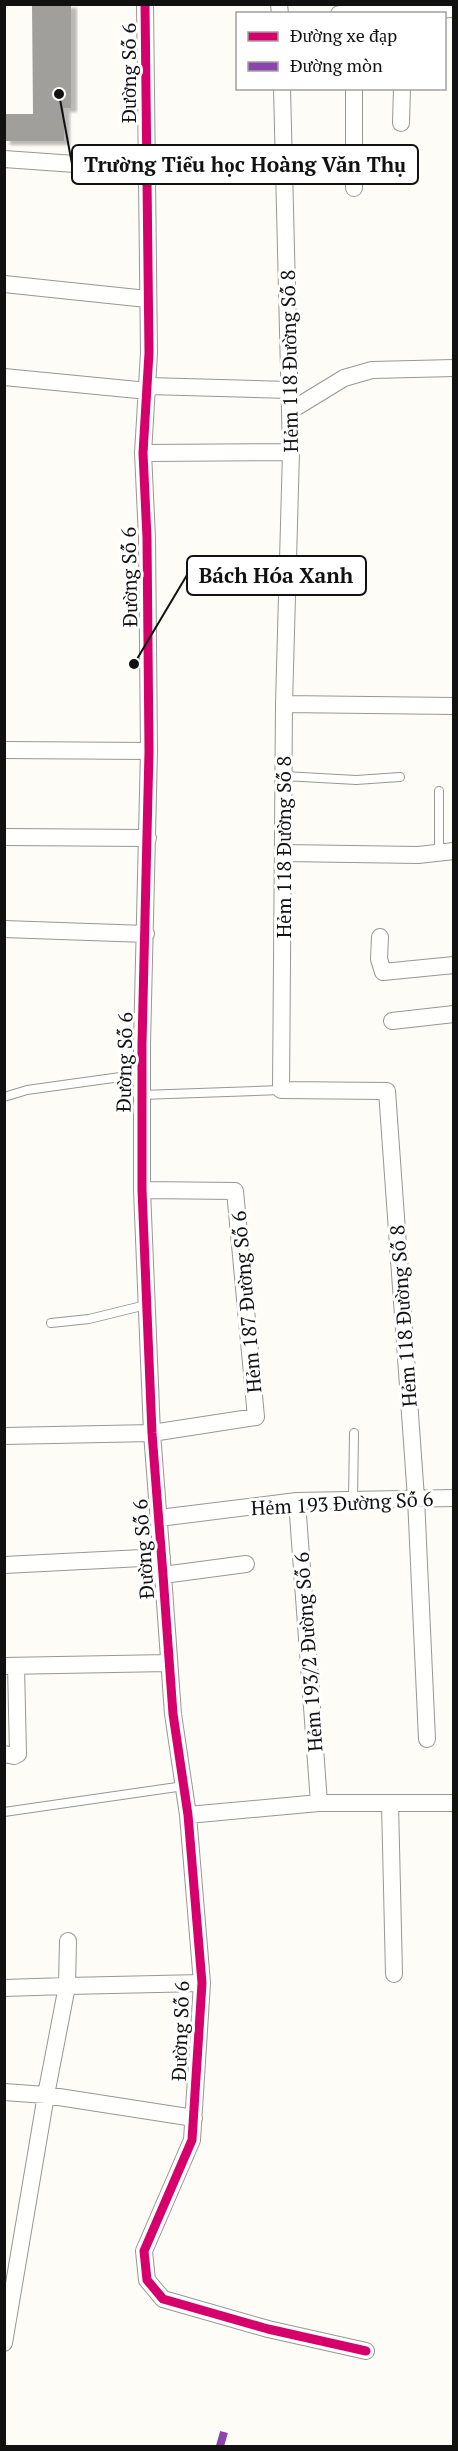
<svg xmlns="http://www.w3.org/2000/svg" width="458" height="2451" font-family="'PT Serif',serif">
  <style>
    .building { fill: #a19f9c; filter: url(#shadow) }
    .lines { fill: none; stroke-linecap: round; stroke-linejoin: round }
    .service-casing { stroke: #979795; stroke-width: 10 }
    .minor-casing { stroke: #979795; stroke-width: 18 }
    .service { stroke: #fffffe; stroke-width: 8 }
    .minor { stroke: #fffffe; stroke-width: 16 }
    .quiet { stroke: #8e44ad; stroke-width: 8; stroke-dasharray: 15 8; stroke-linecap: butt }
    .cycleway-casing { stroke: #fff; stroke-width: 13 }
    .cycleway { stroke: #d6006c; stroke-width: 9 }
    .labels { text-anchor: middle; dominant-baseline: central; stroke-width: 6; stroke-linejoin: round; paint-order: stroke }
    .street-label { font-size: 20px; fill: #111; stroke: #fff }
    .leader { fill: none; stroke: #111; stroke-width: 2 }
    .callout-dot { fill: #111; stroke: #fff; stroke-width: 2 }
    .callout { fill: #fff; stroke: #111; stroke-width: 2 }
    .callout-label { font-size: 21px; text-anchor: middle; font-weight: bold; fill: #111 }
  </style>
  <defs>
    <filter id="shadow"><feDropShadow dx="6" dy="4" stdDeviation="1.5" flood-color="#0004"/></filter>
  </defs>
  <rect width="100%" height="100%" fill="#fdfcf7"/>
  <!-- building -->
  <path class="building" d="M32 4H71V108H64V141H4V114H33Z"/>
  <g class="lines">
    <!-- service casing -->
    <g class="service-casing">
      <path id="service" d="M284 776 356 780 400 777
        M439 851V791
        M141 1095 281 1090
        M4 1097 27 1090 142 1074
        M51 1323 89 1319 146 1305
        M353 1500 354 1433
        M4 1812 184 1786"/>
    </g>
    <!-- minor casing -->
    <g class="minor-casing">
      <path id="minor" d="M145 4 149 353 143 453 147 538 149 751 142 1044V1190L152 1433 163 1575 173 1714 188 1815 202 1983 192 2140 144 2251 147 2280 163 2299 268 2329 366 2351
        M279 4 280 14
        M339 14 454 9
        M282 88 291 452 284 704 281 1090 387 1091 416 1498 427 1739
        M354 88V188
        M401 123 402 88
        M4 159 146 169
        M4 284 147 299
        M4 377 148 391
        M148 386 289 390
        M290 411 344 378 372 370 454 368
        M143 453 291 452
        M284 704 454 706
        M4 750 149 751
        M4 837 148 838
        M284 853 418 855 454 851
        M4 929 146 934
        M380 937 379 959 383 972 454 965
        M392 1021 454 1014
        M4 1436 152 1433 256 1417 235 1191 142 1190
        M297 1501 319 1803
        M159 1518 297 1501 454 1498
        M4 1565 162 1557
        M163 1575 246 1564
        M4 1666 169 1663
        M4 1754 14 1756 18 1754 16 1666
        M390 1803 394 1974
        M188 1815 319 1803H454
        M4 1988 67 1986 68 1941
        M4 2092 46 2095 194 2118
        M4 2343 46 2095 67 1986 202 1983"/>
    </g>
    <!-- service -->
    <use href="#service" class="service"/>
    <!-- minor -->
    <use href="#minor" class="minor"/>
    <!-- quiet -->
    <path class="quiet" d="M220 2446 224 2432"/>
    <!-- cycleway casing -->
    <g class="cycleway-casing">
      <path id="cycleway" d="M145 4 149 353 143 453 147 538 149 751 142 1044V1190L152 1433 163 1575 173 1714 188 1815 202 1983 192 2140 144 2251 147 2280 163 2299 268 2329 366 2351"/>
    </g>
    <!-- cycleway -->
    <use href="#cycleway" class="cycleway"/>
  </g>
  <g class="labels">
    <!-- street labels -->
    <g class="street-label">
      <text transform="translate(128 73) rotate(-90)">Đường Số 6</text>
      <text transform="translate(289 361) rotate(-91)">Hẻm 118 Đường Số 8</text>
      <text transform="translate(129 577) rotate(-91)">Đường Số 6</text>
      <text transform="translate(283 847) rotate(-90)">Hẻm 118 Đường Số 8</text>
      <text transform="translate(124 1062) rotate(-89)">Đường Số 6</text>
      <text transform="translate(246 1302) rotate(-95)">Hẻm 187 Đường Số 6</text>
      <text transform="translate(403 1316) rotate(-94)">Hẻm 118 Đường Số 8</text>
      <text transform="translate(342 1503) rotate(-3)">Hẻm 193 Đường Số 6</text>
      <text transform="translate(143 1549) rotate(-94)">Đường Số 6</text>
      <text transform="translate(308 1652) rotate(-94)">Hẻm 193/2 Đường Số 6</text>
      <text transform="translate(180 2031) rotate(-88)">Đường Số 6</text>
    </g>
  </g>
  <!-- callouts -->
  <path class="leader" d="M59 94L72 164M134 664L187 575"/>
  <g class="callout-dot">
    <circle cx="59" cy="94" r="6"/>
    <circle cx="134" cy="664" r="6"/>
  </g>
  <g class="callout">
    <rect x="72" y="145" width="346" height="39" rx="6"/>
    <rect x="187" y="556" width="179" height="39" rx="6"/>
  </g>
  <g class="callout-label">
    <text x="245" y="172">Trường Tiểu học Hoàng Văn Thụ</text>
    <text x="276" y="583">Bách Hóa Xanh</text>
  </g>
  <!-- border -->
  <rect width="458" height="2451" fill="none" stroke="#111111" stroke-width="12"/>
  <!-- legend -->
  <rect x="236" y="12" width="210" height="78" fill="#ffffff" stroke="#a0a0a0" stroke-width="1.5"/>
  <rect x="248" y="32" width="30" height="9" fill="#d6006c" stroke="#a0a0a0" stroke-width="1.5"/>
  <text x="290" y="42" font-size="18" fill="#111111">Đường xe đạp</text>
  <rect x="248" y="62" width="30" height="9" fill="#8e44ad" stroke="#a0a0a0" stroke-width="1.5"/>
  <text x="290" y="72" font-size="18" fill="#111111">Đường mòn</text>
</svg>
